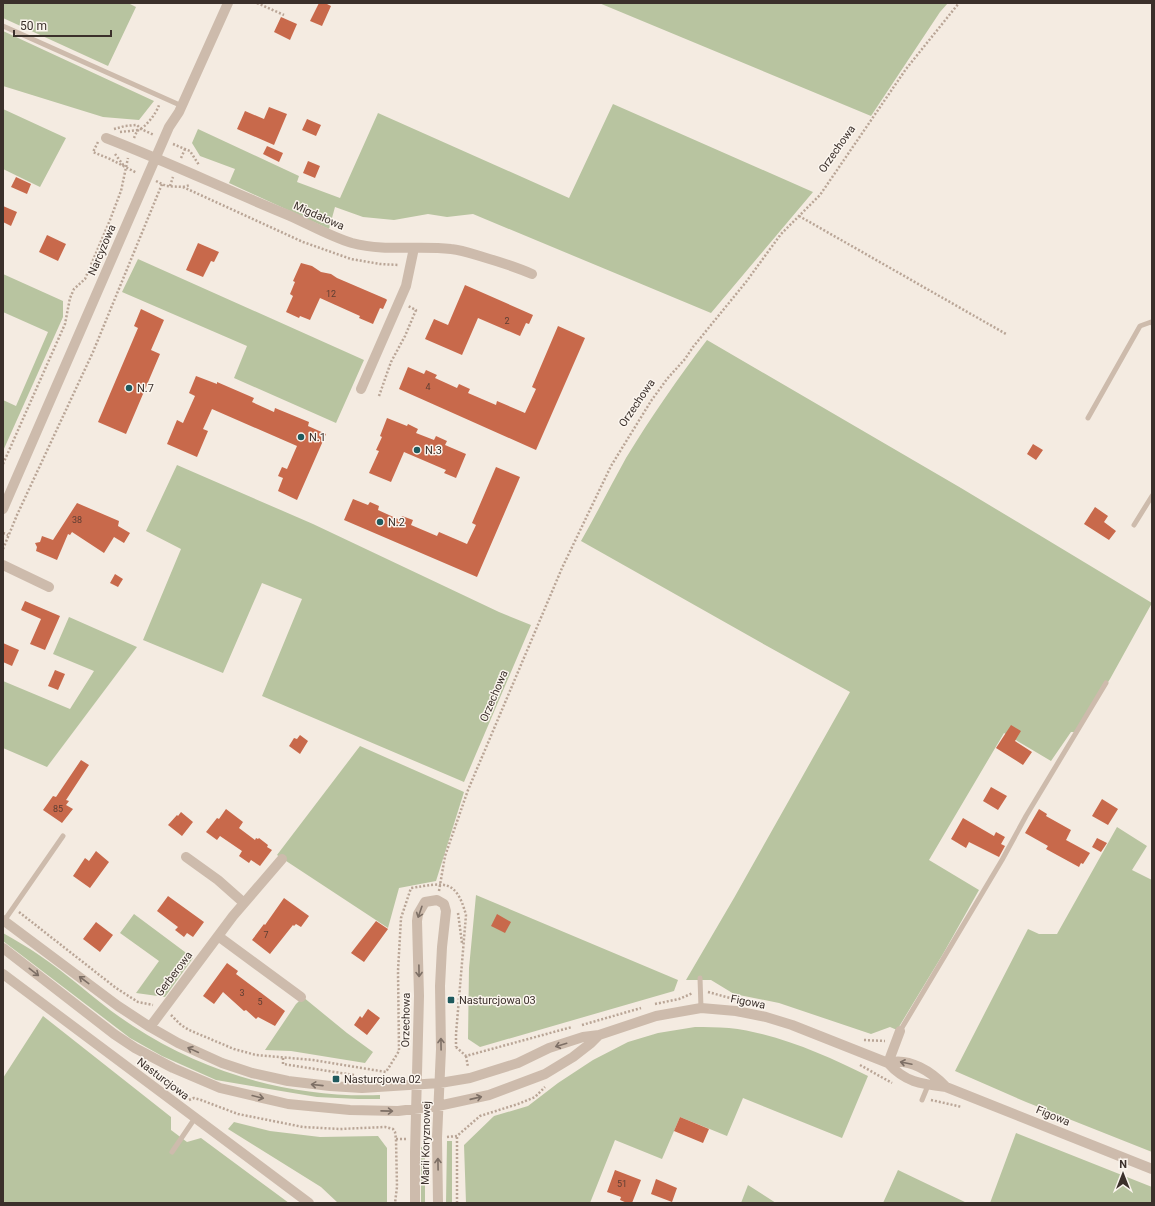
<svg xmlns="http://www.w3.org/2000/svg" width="1155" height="1206" font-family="Roboto,sans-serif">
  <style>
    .green { fill: #b8c4a0 }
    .building { fill: #c8694b }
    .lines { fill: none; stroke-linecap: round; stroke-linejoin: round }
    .path { stroke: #b9a596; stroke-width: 2.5; stroke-dasharray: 2 2; stroke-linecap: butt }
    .service { stroke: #cdbbac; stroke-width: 5 }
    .minor { stroke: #cdbbac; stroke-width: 10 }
    .oneway { stroke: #7d6f65 }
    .poi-dot { fill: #1f5a5e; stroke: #fbf5ee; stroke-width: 1.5 }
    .labels { text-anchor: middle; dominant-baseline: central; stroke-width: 3; stroke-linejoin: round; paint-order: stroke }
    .number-label { font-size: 9px; fill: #5e3e33 }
    .street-label { font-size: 11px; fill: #3b302b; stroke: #fbf5ee }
    .poi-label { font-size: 11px; fill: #3b302b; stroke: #fbf5ee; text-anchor: start }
  </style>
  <rect width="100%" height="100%" fill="#f4ebe1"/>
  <!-- green -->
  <path class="green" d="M3 3H128L136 7 108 66 3 18Z
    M599 3H948L940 12 871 116Z
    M3 31 154 101 139 120 103 117 3 86Z
    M613 104 813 192 711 313 473 214 447 217 428 214 394 220 363 217 335 207 329 229 229 183 235 169 200 156 192 143 198 129 299 176 297 182 340 198 378 113 569 198Z
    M3 109 66 138 40 187 3 169Z
    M138 259 364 360 336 423 234 378 247 346 122 292Z
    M3 274 63 301V317L3 451V400L16 406 48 332 3 312Z
    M707 340 961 488 1152 603 1110 679 1076 732H1071L1051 761 1004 733 929 860 979 890 943 954 897 1030 890 1027 871 1034 779 1003 734 994 711 980H686L734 898 850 692 767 646 581 541C597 513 611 485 626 458 651 417 678 378 707 340Z
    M177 465 313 524 499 612 531 625 464 782 262 696 302 599 262 583 223 673 143 640 181 549 146 531Z
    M69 617 137 647 47 767 3 748V681L70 709 94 671 53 654Z
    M360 746 464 792 436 881 399 888 388 928 277 855Z
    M1117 827 1147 846 1132 870 1152 880V1152L1026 1102 955 1071 1028 929 1039 934H1057Z
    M476 895 678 980 674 991 480 1047 468 1039 469 968Z
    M134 914 193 958 165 997 136 993 159 961 120 933Z
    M3 933C15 940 28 947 39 955 72 977 100 1005 133 1026 206 1074 293 1098 380 1095V1099H358L317 1097 216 1080 162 1056 130 1038 3 941Z
    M303 997 347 1033 373 1052 365 1063 291 1051 265 1050 296 1004Z
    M43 1016 171 1117V1130L187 1142 201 1138 289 1203H3V1078Z
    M695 1027C706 1027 717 1027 729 1028 776 1033 826 1055 868 1076L842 1138 743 1098 727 1136 680 1117 662 1159 615 1140 590 1203H466L464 1145 494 1116 528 1106 558 1083 593 1060 628 1042 658 1033Z
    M234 1122 270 1131 320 1137 378 1136 387 1148V1203H338L321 1187 228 1129Z
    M1016 1133 1152 1187V1203H990Z
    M447 1141H452V1203H446Z
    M421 1147H425V1203H421Z
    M898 1170 967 1203H883Z
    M748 1185 776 1203H741Z"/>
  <!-- building -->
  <path class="building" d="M319 3H325L331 6 322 26 310 21Z
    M281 17 297 24 290 40 274 32Z
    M269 107 287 114 274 145 237 129 245 111 264 119Z
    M307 119 321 125 316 136 302 130Z
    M267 146 283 153 279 162 263 154Z
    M308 161 320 166 315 178 303 173Z
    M16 177 31 184 27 194 11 187Z
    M3 206 17 212 11 226 3 222Z
    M47 235 66 244 58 261 39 252Z
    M198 243 219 252 214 262 211 261 203 277 186 270Z
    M301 263 312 266 321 272 331 274 337 278 386 299 387 300 383 309 380 308 373 324 359 318 360 316 320 298 310 320 300 316 299 318 286 312 293 296 290 294 295 282 293 281Z
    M465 285 533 315 529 324 526 323 520 336 478 318 462 355 425 339 434 319 448 325Z
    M141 309 164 320 151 350 160 354 126 434 98 422 138 328 134 326Z
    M558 326 585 338 536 450 399 389 408 367 424 374 426 370 437 375 435 378 457 388 459 384 470 389 468 393 496 405 497 401 525 413 536 389 532 387Z
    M196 376 217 384V382L254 398 252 402 274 412 275 408 309 422 308 426 326 434 297 500 278 491 283 478 278 476 282 467 287 469 297 446 212 409 203 429 208 431 197 457 167 444 177 420 183 423 195 396 189 393Z
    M387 418 407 426 408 424 418 429 416 433 434 440 436 436 447 441 445 445 466 454 456 478 444 473 446 470 404 452 391 482 369 473 379 451 376 450 382 437 380 436Z
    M1033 444 1043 450 1036 460 1027 454Z
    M496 467 520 477 477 577 344 520 353 499 368 505 370 502 379 506 378 510 400 520 402 516 413 520 411 525 437 536 439 532 467 544 476 525 472 523Z
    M77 503 119 521 118 526 130 533 124 543 114 537 104 553 72 532 70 535 68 534 57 560 36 551 37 547 35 543 40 542 42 536 53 540Z
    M1095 507 1108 516 1104 522 1116 531 1109 540 1084 524Z
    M115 574 123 579 118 587 110 583Z
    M25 601 60 616 45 650 30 644 41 619 21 610Z
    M3 643 19 650 12 666 3 662Z
    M55 670 65 674 58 690 48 686Z
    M1011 725 1021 731 1015 741 1032 752 1023 765 996 748Z
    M300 735 308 741 300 754 289 746 294 738 297 739Z
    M81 760 89 765 66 800 69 801 66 805 73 809 62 823 43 810 53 796 56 797Z
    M991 787 1007 796 998 810 983 801Z
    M1102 799 1118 809 1108 825 1092 816Z
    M226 809 243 822 239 828 255 840 256 838 258 839 259 838 268 845 267 847 272 850 260 866 251 860 249 863 239 856 242 851 220 836 217 840 206 832 217 818 219 819Z
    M1039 809 1047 814 1046 816 1071 830 1066 840 1090 853 1085 861 1083 864 1081 863 1079 867 1046 849 1048 846 1025 833Z
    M181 812 193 822 182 836 168 825 177 815 178 816Z
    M963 818 994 836 996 832 1005 837 1001 844 1005 846 999 857 969 842 966 848 951 839Z
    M1097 838 1107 843 1101 852 1092 847Z
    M96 851 109 862 90 888 73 876 85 858 89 861Z
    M168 896 204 922 193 937 187 933 184 937 175 930 178 927 157 911Z
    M284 898 309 916 301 927 296 924 294 926 293 925 270 954 252 940 264 924 265 925Z
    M497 914 511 922 505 933 491 926Z
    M376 921 388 929 364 962 351 953Z
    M96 922 113 935 100 952 83 939Z
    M227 963 238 971 236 974 285 1011 275 1026 258 1017 256 1019 246 1010 244 1011 223 992 214 1004 203 996Z
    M368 1009 380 1018 367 1035 354 1025 360 1016 362 1018Z
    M680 1117 709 1129 703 1143 674 1131Z
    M615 1170 641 1180 632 1203H627L620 1200 621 1197 607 1192Z
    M656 1179 677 1188 672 1202 651 1194Z"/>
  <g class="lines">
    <!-- path -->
    <path class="path" d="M257 3 284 15
      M114 129 125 126 137 125 141 129 154 135
      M120 132 139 130
      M134 138 137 131C146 127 156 114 159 105
      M98 142 93 152 110 159 137 173
      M173 144 190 151 199 165
      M115 154 124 166
      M181 158 185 149
      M156 181 166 186 183 187 303 242 351 259 380 264 399 265
      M170 186 173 177
      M183 187 190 185
      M799 216 1006 334
      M379 396 391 362 405 336 416 310 408 306
      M3 464 65 324 70 298 74 289 85 279 110 220 121 191 128 158
      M3 533 8 535
      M3 549 17 515 93 352 162 184
      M439 891 445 856 468 790 562 568 611 466 651 401 667 379 685 359 693 347 746 282 781 234 820 195 906 69 959 3
      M19 912 116 988 138 1002 153 1005
      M458 913 462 943
      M708 992 730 998
      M655 1004 679 999 693 993
      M171 1015 181 1025 189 1030 234 1049 256 1055 313 1060 386 1072 399 1051 398 971 401 918 411 888C444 883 456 878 466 915L456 1034V1047
      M582 1025 641 1008
      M864 1040 885 1041
      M456 1047 466 1056 572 1027
      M466 1056 468 1067
      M283 1058V1064L354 1075
      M860 1065 892 1083
      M189 1100 194 1098 201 1100 238 1114 303 1127 340 1129 385 1127 393 1129 395 1132 396 1139 397 1187 395 1203
      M931 1100 962 1107
      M447 1137 457 1136 480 1116 518 1104 535 1097 545 1087
      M396 1139H406
      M457 1203V1136"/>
    <!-- service -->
    <path class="service" d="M3 26 182 106
      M1088 418 1140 326 1151 322 1152 323
      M1134 525 1152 496
      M4 921 63 836
      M700 978 701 1008
      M900 1031 1002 860 1026 816 1106 683
      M922 1100 929 1083
      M172 1152 195 1118"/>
    <!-- minor -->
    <path class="minor" d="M106 138C168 162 227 190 288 215 309 224 329 236 352 243 386 252 417 245 451 249 462 250 473 254 483 257 500 262 516 267 532 274
      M361 389 406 286 414 248
      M3 509 169 127 179 112 228 3
      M3 565 49 587
      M186 857 218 880 244 903
      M3 920 118 1006 150 1027 178 1043 222 1063 252 1073 288 1081 330 1086 362 1088 440 1083 470 1078 518 1063 549 1048 583 1037 599 1035 656 1016 701 1008 736 1011 766 1017 792 1025 888 1063C905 1082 920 1084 946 1087L1152 1169
      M218 936 301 997
      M3 948 114 1034 135 1048 173 1068 220 1088 288 1104 350 1110 398 1111 438 1106 475 1098 489 1095 545 1074 573 1057 591 1043 599 1035
      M3 974 309 1203
      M150 1027 233 916 282 859
      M888 1063C909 1057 932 1072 946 1087
      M888 1063 900 1031
      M415 1203V1152L419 996 417 921 418 914 425 902 437 900 444 904 446 911 442 947 440 986 441 1049 437 1138 438 1203"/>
  </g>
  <!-- one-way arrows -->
  <defs><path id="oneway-shaft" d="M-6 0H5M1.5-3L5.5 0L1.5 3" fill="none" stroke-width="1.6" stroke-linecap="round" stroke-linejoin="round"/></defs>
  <g class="oneway">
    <use href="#oneway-shaft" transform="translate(420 912) rotate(109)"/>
    <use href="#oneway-shaft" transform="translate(419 971) rotate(89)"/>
    <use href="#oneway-shaft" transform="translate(34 972) rotate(38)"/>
    <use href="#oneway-shaft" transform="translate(84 980) rotate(-143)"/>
    <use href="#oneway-shaft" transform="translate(441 1044) rotate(-91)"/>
    <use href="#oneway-shaft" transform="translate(561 1045) rotate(163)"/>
    <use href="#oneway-shaft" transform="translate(193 1050) rotate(-155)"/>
    <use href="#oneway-shaft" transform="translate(906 1063) rotate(-168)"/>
    <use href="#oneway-shaft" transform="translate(317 1085) rotate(-174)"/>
    <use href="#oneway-shaft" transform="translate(258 1097) rotate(14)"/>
    <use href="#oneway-shaft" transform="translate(476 1098) rotate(-13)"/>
    <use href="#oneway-shaft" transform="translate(387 1111) rotate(1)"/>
    <use href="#oneway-shaft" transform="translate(438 1164) rotate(-91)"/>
  </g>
  <!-- markers -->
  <g class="poi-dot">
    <circle cx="129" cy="388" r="4"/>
    <circle cx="301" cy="437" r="4"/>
    <circle cx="417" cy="450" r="4"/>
    <circle cx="380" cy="522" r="4"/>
    <rect x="447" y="996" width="8" height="8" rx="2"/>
    <rect x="332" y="1075" width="8" height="8" rx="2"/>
  </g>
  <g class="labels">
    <!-- number labels -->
    <g class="number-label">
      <text x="331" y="294">12</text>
      <text x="507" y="321">2</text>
      <text x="428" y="387">4</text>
      <text x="77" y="520">38</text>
      <text x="58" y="809">85</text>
      <text x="266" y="935">7</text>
      <text x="242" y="993">3</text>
      <text x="260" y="1002">5</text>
      <text x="622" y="1184">51</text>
    </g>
    <!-- street labels -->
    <g class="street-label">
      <text transform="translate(837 149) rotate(-55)">Orzechowa</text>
      <text transform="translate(319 216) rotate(24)">Migdałowa</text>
      <text transform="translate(102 250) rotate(-67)">Narcyzowa</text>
      <text transform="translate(637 403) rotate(-56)">Orzechowa</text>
      <text transform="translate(494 696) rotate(-67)">Orzechowa</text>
      <text transform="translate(174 974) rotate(-53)">Gerberowa</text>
      <text transform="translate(748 1002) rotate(11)">Figowa</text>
      <text transform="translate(406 1020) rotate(-89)">Orzechowa</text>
      <text transform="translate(163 1079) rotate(37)">Nasturcjowa</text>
      <text transform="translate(1053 1116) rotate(22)">Figowa</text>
      <text transform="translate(426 1143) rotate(-89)">Marii Koryznowej</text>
    </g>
    <!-- poi labels -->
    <g class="poi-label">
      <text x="137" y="388">N.7</text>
      <text x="309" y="437">N.1</text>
      <text x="425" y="450">N.3</text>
      <text x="388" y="522">N.2</text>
      <text x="459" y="1000">Nasturcjowa 03</text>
      <text x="344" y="1079">Nasturcjowa 02</text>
    </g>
  </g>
  <!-- border -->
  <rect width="1155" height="1206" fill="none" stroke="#3b302b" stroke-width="8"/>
  <!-- north arrow -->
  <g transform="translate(1123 1174)" stroke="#fbf5ee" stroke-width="3" paint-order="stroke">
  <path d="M0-3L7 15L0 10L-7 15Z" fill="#3b302b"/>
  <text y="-6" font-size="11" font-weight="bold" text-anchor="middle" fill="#3b302b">N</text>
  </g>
  <!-- scale -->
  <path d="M14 30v6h97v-6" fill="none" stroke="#3b302b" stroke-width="2"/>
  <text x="20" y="30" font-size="12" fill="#3b302b" stroke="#fbf5ee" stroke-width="3" paint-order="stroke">50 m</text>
</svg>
